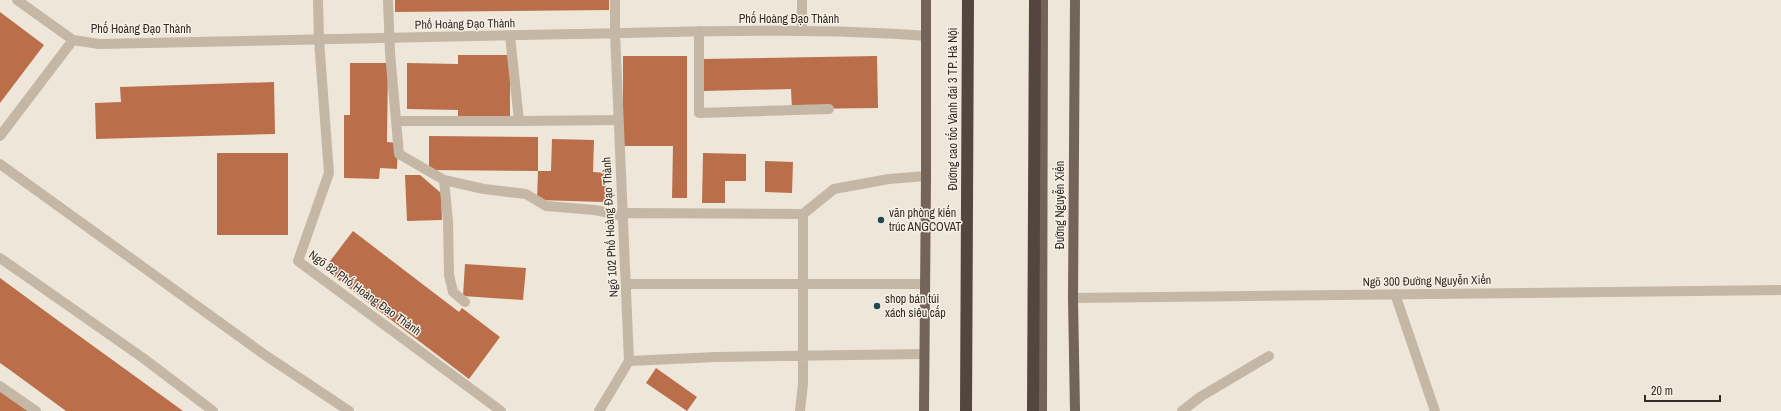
<svg xmlns="http://www.w3.org/2000/svg" width="1781" height="411" font-family="'Archivo Narrow',sans-serif">
  <style>
    .building { fill: #bb6e4a }
    .lines { fill: none; stroke-linecap: round; stroke-linejoin: round }
    .service { stroke: #c5b7a6; stroke-width: 10 }
    .minor { stroke: #c5b7a6; stroke-width: 10 }
    .tertiary { stroke: #c5b7a6; stroke-width: 10 }
    .primary { stroke: #736358; stroke-width: 10 }
    .motorway { stroke: #52463e; stroke-width: 12 }
    .poi-dot { fill: #20484f; stroke: #f7f0e4; stroke-width: 1.5 }
    .labels { text-anchor: middle; dominant-baseline: central; stroke-width: 3; stroke-linejoin: round; paint-order: stroke }
    .street-label { font-size: 12px; fill: #322b26; stroke: #f7f0e4 }
    .poi-label { font-size: 12px; fill: #322b26; stroke: #f7f0e4; text-anchor: start }
  </style>
  <rect width="100%" height="100%" fill="#eee6d9"/>
  <!-- building -->
  <path class="building" d="M395 0H609V10L395 12Z
    M0 12 44 45 0 103Z
    M458 55H510V118H458V110L407 109V63L458 64Z
    M623 56H687V198H672L673 146H623Z
    M877 56 878 108 792 109 791 89 703 91V59Z
    M350 63H388L387 142 398 143 397 169 380 168 379 179 344 178V115H350Z
    M274 82 275 134 96 139 95 103 121 102 120 87Z
    M429 136 538 137V171L429 170Z
    M552 139 594 140 593 172 606 173 605 202 537 200 538 171H551Z
    M217 153H288V235H217Z
    M703 153 746 154V181H725V203H702Z
    M765 161 793 162 792 193 765 192Z
    M405 175H420L441 193 442 220 407 221Z
    M353 231 459 312 462 308 500 337 469 379 324 269Z
    M465 264 526 268 523 300 463 296Z
    M0 278 60 322 183 411H66L10 370 0 363Z
    M656 368 697 397 687 411 646 383Z
    M0 390 30 411H0Z"/>
  <g class="lines">
    <!-- service -->
    <path class="service" d="M388 0 390 53 399 154 444 180 484 189 526 194 546 206 595 210 623 216
      M699 31V113L829 109
      M802 31V0
      M615 33V0
      M319 40 329 173 298 261 501 411
      M396 121H519L510 36
      M519 121 618 120
      M0 164 265 355 349 411
      M444 180 448 221 449 275 453 292 465 302
      M622 213 803 214 834 189 889 179 926 176
      M0 258 143 358 213 411
      M626 284H925
      M629 361 716 357 924 354
      M800 411 803 384V214
      M1182 411 1200 397 1269 356"/>
    <!-- minor -->
    <path class="minor" d="M17 0 73 40 99 44C257 41 415 38 573 34 690 32 808 27 926 36
      M318 0 319 40
      M0 136 73 40
      M1395 294 1435 411
      M0 386 36 411
      M599 411 629 361 615 33"/>
    <!-- tertiary -->
    <path class="tertiary" d="M1073 298 1781 290"/>
    <!-- primary -->
    <path class="primary" d="M1075 0 1073 298 1075 411
      M924 411 926 176V0
      M1042 411 1043 0"/>
    <!-- motorway -->
    <path class="motorway" d="M966 411 968 0
      M1033 411 1035 0"/>
  </g>
  <!-- markers -->
  <g class="poi-dot">
    <circle cx="881" cy="220" r="4"/>
    <circle cx="877" cy="306" r="4"/>
  </g>
  <g class="labels">
    <!-- street labels -->
    <g class="street-label">
      <text x="789" y="19">Phố Hoàng Đạo Thành</text>
      <text transform="translate(465 24) rotate(-1)">Phố Hoàng Đạo Thành</text>
      <text x="141" y="29">Phố Hoàng Đạo Thành</text>
      <text transform="translate(953 109) rotate(-90)">Đường cao tốc Vành đai 3 TP. Hà Nội</text>
      <text transform="translate(1060 205) rotate(-90)">Đường Nguyễn Xiển</text>
      <text transform="translate(610 227) rotate(-93)">Ngõ 102 Phố Hoàng Đạo Thành</text>
      <text transform="translate(1427 281) rotate(-1)">Ngõ 300 Đường Nguyễn Xiển</text>
      <text transform="translate(365 293) rotate(36)">Ngõ 82 Phố Hoàng Đạo Thành</text>
    </g>
    <!-- poi labels -->
    <g class="poi-label">
      <text x="889" y="213">văn phòng kiến<tspan x="889" dy="14">trúc ANGCOVAT</tspan></text>
      <text x="885" y="299">shop bán túi<tspan x="885" dy="14">xách siêu cấp</tspan></text>
    </g>
  </g>
  <!-- scale -->
  <path d="M1645 395v6h75v-6" fill="none" stroke="#322b26" stroke-width="2"/>
  <text x="1651" y="395" font-size="12" fill="#322b26" stroke="#f7f0e4" stroke-width="3" paint-order="stroke">20 m</text>
</svg>
